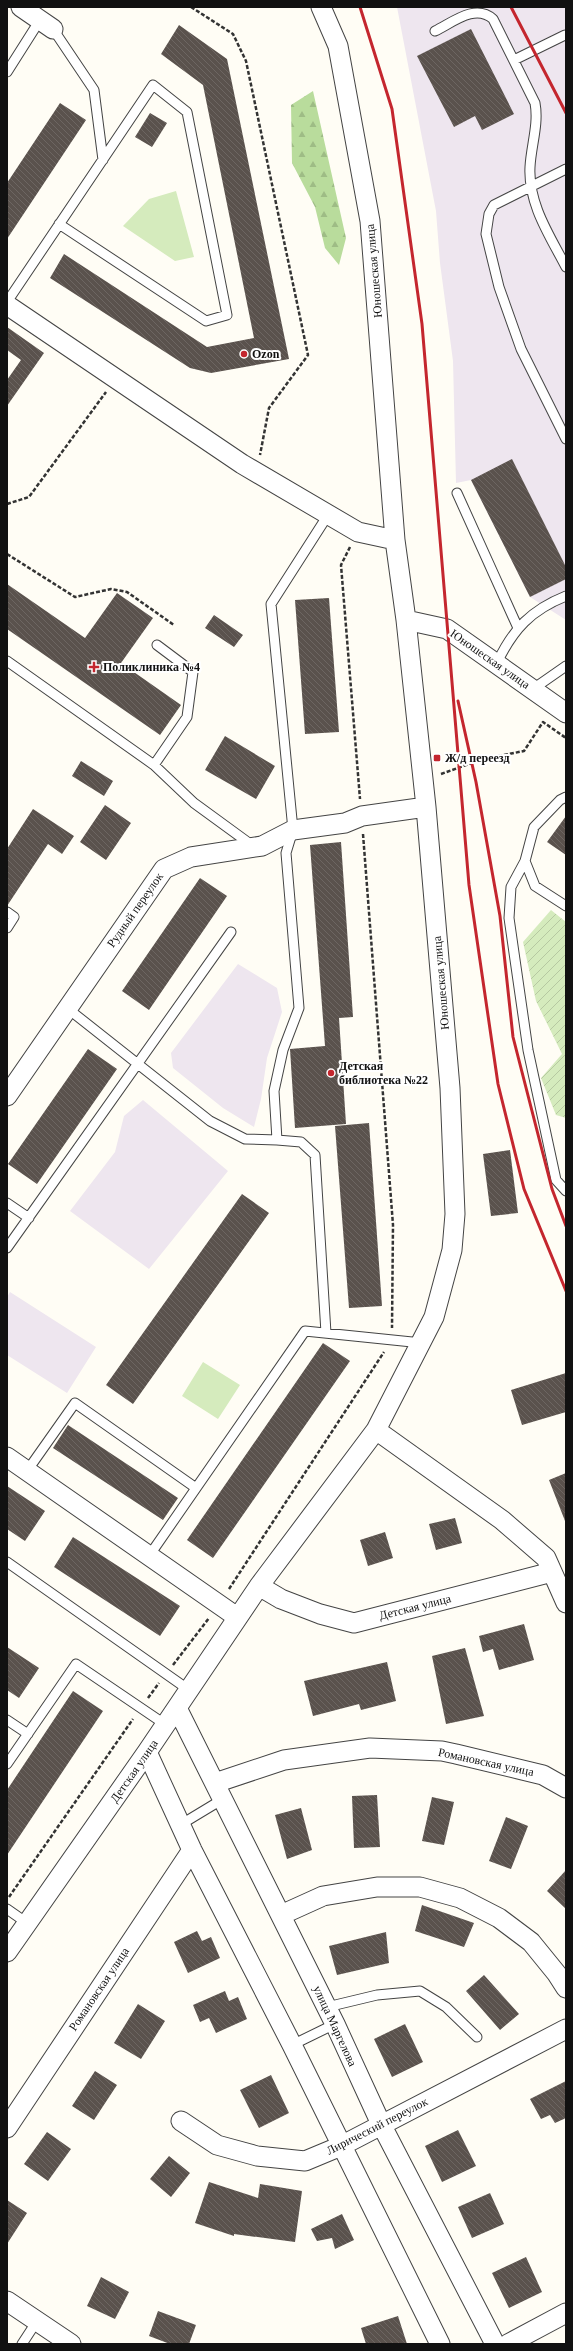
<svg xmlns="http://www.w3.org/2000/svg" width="573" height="2351" font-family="'Times New Roman',serif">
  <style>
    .industrial { fill: #eee6ef }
    .grass { fill: #d5ebbd }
    .forest { fill: url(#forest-firs) }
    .garden { fill: url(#garden-furrows) }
    .building { fill: url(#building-back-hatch) }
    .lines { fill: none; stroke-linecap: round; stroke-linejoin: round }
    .service-casing { stroke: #444; stroke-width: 11 }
    .minor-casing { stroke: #444; stroke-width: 21 }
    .path { stroke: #333; stroke-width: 2.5; stroke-dasharray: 4 2; stroke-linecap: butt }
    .service { stroke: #fff; stroke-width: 9 }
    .minor { stroke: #fff; stroke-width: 19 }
    .rail { stroke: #c4262e; stroke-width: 3 }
    .poi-dot { fill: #c4262e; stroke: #fff; stroke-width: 1.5 }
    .labels { text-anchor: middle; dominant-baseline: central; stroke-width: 4; stroke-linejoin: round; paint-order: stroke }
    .street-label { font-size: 12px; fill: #111; stroke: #fff }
    .poi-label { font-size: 12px; font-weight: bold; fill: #111; stroke: #fff; text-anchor: start }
  </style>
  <defs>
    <pattern id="forest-firs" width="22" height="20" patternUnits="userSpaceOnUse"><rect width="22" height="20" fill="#b9dc9c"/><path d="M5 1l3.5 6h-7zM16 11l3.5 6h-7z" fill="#9ebc85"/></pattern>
    <pattern id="garden-furrows" width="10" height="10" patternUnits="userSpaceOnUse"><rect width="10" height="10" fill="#d5ebbd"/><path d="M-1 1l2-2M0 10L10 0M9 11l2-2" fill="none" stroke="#b6c8a1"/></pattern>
    <pattern id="building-back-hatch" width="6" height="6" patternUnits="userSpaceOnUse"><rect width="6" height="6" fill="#5a524d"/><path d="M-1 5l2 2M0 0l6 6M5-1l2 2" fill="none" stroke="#6d6662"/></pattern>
  </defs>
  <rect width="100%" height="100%" fill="#fffdf5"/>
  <!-- industrial -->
  <path class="industrial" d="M397 7H566V620L530 597 471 480 456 483 453 361 440 263 436 211Z
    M238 964 277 988 282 1012 267 1058 261 1099 254 1127 223 1108 173 1068 171 1053Z
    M143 1100 228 1171 149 1269 70 1211 115 1152 124 1116Z
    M10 1292 96 1347 67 1393 7 1355V1297Z"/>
  <!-- grass -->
  <path class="grass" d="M176 191 194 257 175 261 123 226 149 199Z
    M203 1362 240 1385 218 1419 182 1396Z"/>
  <!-- forest -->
  <path class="forest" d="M313 91 346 238 339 265 325 248 315 207 292 163 291 105Z"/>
  <!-- garden -->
  <path class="garden" d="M551 910 566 922V1118L556 1115 541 1078 562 1054 536 1001 523 942Z"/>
  <!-- building -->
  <path class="building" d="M179 25 227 59 289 359 211 373 190 368 50 278 64 254 207 347 254 338 203 85 161 54Z
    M471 29 514 114 482 130 475 116 454 127 417 56Z
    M60 103 86 120 7 239V183Z
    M150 113 167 123 152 147 135 137Z
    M7 327 44 353 7 406V380L21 360 7 350Z
    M512 459 566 567V579L530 597 471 480Z
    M7 584 85 638 117 593 153 618 121 663 181 705 160 735 7 629Z
    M329 598 339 732 305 734 295 600Z
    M214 615 243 635 234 647 205 628Z
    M225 736 275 766 256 799 205 770Z
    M81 761 113 781 104 796 72 776Z
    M105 805 131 823 106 860 80 842Z
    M33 809 74 836 62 854 48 844 7 906V849Z
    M566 816V855L547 842Z
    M341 842 353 1017 339 1018 346 1124 295 1128 290 1049 325 1046 310 845Z
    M200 878 227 896 149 1010 122 991Z
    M88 1049 117 1069 37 1184 8 1164Z
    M369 1123 382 1306 349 1308 335 1126Z
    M510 1150 518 1213 491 1216 483 1154Z
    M242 1194 269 1213 133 1404 106 1385Z
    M323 1343 350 1361 213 1558 187 1540Z
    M566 1373V1412L522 1425 511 1390Z
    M68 1425 178 1498 163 1520 53 1448Z
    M566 1473V1521H565L549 1480Z
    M7 1486 45 1511 25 1541 7 1529Z
    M455 1518 462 1543 436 1550 429 1524Z
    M385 1532 393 1558 368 1566 360 1540Z
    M73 1537 180 1606 160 1636 54 1567Z
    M524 1624 534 1660 499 1670 493 1649 483 1652 479 1636Z
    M7 1647 39 1668 19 1698 7 1690Z
    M465 1648 484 1716 446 1724 432 1656Z
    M387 1662 396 1701 361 1710 359 1704 313 1716 304 1681Z
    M73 1691 103 1711 7 1855V1790Z
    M377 1795 380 1847 354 1848 352 1796Z
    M432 1797 454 1802 444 1845 422 1841Z
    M301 1808 312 1850 287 1859 275 1815Z
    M506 1817 528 1826 511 1869 489 1861Z
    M566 1870V1909L547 1891Z
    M422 1905 474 1923 464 1947 415 1931Z
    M197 1931 202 1941 211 1937 220 1958 188 1973 174 1942Z
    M386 1932 389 1963 337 1975 329 1946Z
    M484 1975 519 2014 500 2030 466 1991Z
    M225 1991 229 2001 238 1997 247 2019 216 2033 209 2018 200 2022 193 2005Z
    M138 2004 165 2021 141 2059 114 2043Z
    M405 2024 423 2062 392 2077 374 2039Z
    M95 2071 117 2085 94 2120 72 2106Z
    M271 2075 289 2113 259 2128 240 2090Z
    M566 2081V2118L555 2123 550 2115 541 2119 530 2099Z
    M458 2130 476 2166 442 2182 425 2146Z
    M47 2132 71 2149 48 2181 24 2164Z
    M169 2156 190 2173 171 2197 150 2179Z
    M209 2182 258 2198 260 2184 302 2191 295 2242 234 2234V2236L195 2223Z
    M490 2193 504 2224 472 2238 458 2207Z
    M7 2200 27 2213 7 2244Z
    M342 2214 354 2240 335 2249 332 2238 317 2241 311 2229Z
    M526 2257 542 2292 509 2308 492 2273Z
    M101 2277 129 2292 115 2319 87 2306Z
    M158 2311 196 2325 189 2344H170L149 2336Z
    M398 2316 407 2344H366L361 2328Z"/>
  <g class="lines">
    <!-- service casing -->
    <g class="service-casing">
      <path id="service" d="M53 29 94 90 103 160
        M435 31C452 23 475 3 493 19L535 103C539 124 531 146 530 167 528 204 550 236 566 267
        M514 60 565 35
        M7 72 40 20
        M566 169 494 205 489 214 486 234 499 287 521 349 566 439
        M7 302 153 85 187 112 227 315 206 321 59 224
        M457 493 518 628
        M7 661 154 765 194 803 253 846
        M497 663C513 629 531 610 566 596
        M533 689 566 666
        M154 765 187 717 193 672 157 645
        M566 797 560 800 534 827 525 861 511 887 509 918 528 1050 556 1180 566 1191
        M525 861 535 886 566 906
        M7 912 14 917 7 928
        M67 1008 210 1121 245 1139 277 1140
        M7 1203 29 1218
        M7 1248 231 932
        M326 1333 315 1155 301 1142 277 1140 274 1091 283 1050 299 1008 286 853 293 830 271 604 328 515
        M27 1471 75 1403 196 1488
        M149 1556 305 1331 422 1343
        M7 1562 189 1690
        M7 1720 28 1734
        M7 1764 76 1664 166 1725
        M180 1825 223 1799
        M7 1909 27 1923
        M327 2007 377 1995 420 1991 446 2007 477 2037
        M292 2045 335 2024
        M22 2344 37 2321"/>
    </g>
    <!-- minor casing -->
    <g class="minor-casing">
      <path id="minor" d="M21 7 53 29
        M7 305 242 464 358 532 395 540
        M406 620 447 629 566 713
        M7 1096 164 869 191 857 262 846 293 830 345 823 362 816 426 807
        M376 1430 502 1520 546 1558 566 1603
        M7 1457 237 1617
        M259 1586 281 1599 320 1614 354 1623 552 1572
        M177 1708 335 2024 381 2124 495 2344
        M147 1752 192 1850 292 2045 440 2344
        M215 1783 284 1760 370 1748 442 1751 456 1754 543 1775 566 1788
        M281 1915 323 1896 377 1887H420L460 1898 499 1918 531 1942 557 1974 566 1988
        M7 1952 147 1752 259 1586 376 1430 434 1317 452 1250 455 1214 450 1088 426 807 406 620 395 540 370 221 338 46 321 7
        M181 2121 217 2145 257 2156 305 2161 341 2146 566 2029
        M7 2128 192 1850
        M7 2301 71 2344
        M508 2344 566 2313"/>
    </g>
    <!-- path -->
    <path class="path" d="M191 7 233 34 246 61 308 355 269 408 260 455
      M7 504 29 497 106 392
      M350 547 341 565 360 799
      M7 554 75 597 111 589 127 592 174 625
      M441 774 483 759 524 751 543 722 566 738
      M363 834 393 1225 392 1328
      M229 1589 384 1352
      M173 1665 209 1618
      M148 1698 159 1683
      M9 1897 133 1719"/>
    <!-- service -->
    <use href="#service" class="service"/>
    <!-- minor -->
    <use href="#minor" class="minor"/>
    <!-- rail -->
    <path class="rail" d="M360 7 392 109 422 324 469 885 498 1084 524 1189 566 1291
      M511 7 566 113
      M458 701 476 782 500 916 513 1037 552 1189 566 1226"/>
  </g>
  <!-- markers -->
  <g class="poi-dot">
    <circle cx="244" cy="354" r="4"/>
    <path d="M92 661h4v4h4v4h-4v4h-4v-4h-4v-4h4z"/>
    <rect x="433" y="754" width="8" height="8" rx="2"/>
    <circle cx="331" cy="1073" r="4"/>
  </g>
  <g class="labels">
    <!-- street labels -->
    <g class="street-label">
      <text transform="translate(374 271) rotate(-95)">Юношеская улица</text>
      <text transform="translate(490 659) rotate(35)">Юношеская улица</text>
      <text transform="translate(135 910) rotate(-55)">Рудный переулок</text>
      <text transform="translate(441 983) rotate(-95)">Юношеская улица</text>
      <text transform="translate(415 1607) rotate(-14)">Детская улица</text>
      <text transform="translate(486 1762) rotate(12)">Романовская улица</text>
      <text transform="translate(134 1771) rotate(-55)">Детская улица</text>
      <text transform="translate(99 1989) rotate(-56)">Романовская улица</text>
      <text transform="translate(335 2026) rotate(65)">улица Маргелова</text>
      <text transform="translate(377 2126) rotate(-27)">Лирический переулок</text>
    </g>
    <!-- poi labels -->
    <g class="poi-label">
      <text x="252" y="354">Ozon</text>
      <text x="103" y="667">Поликлиника №4</text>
      <text x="445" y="758">Ж/д переезд</text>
      <text x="339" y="1066">Детская<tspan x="339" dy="14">библиотека №22</tspan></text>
    </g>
  </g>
  <!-- border -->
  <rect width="573" height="2351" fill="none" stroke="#111111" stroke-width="16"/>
</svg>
